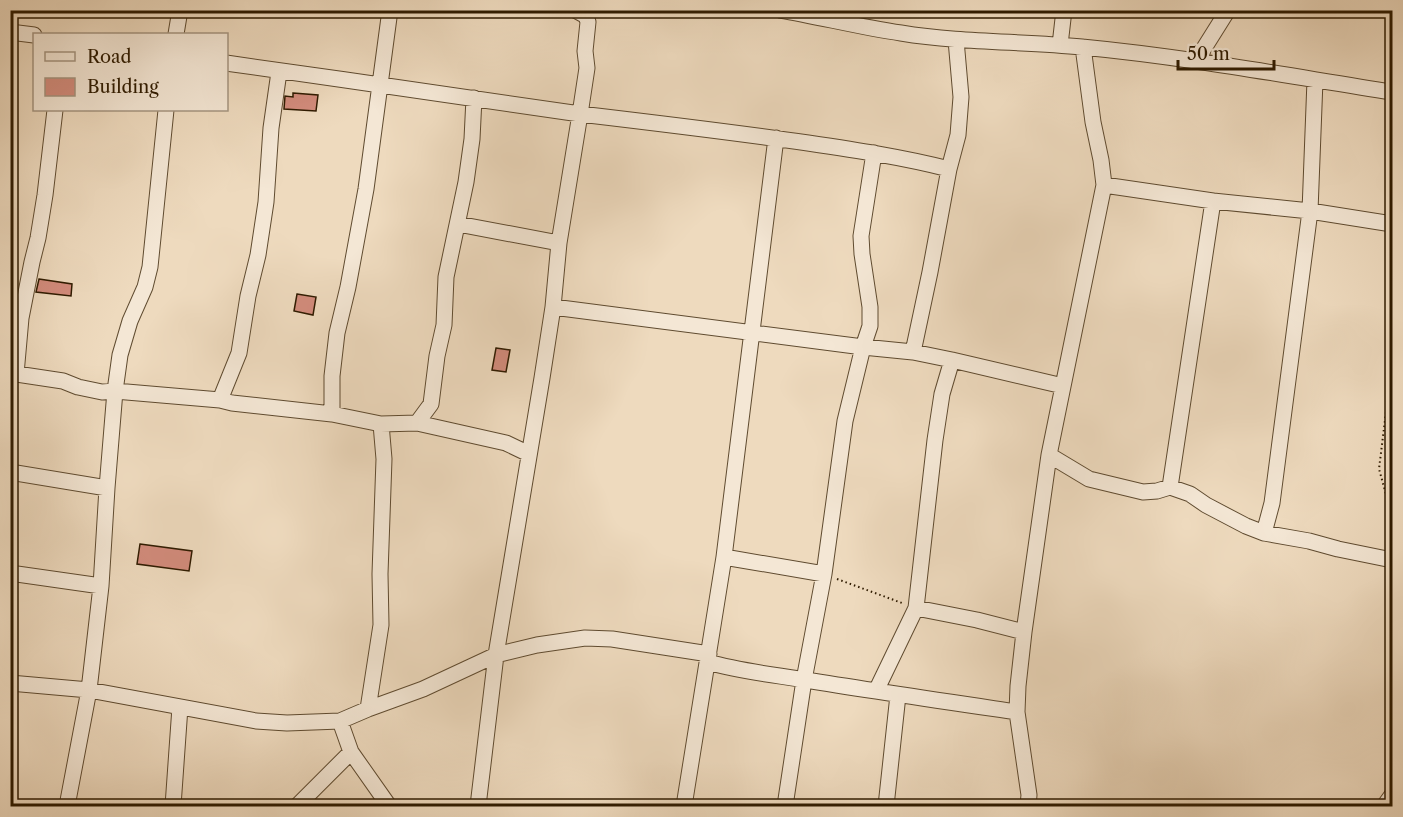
<svg xmlns="http://www.w3.org/2000/svg" width="1403" height="817" font-family="'Libre Caslon Text',serif">
  <style>
    .building { fill: #d38c7d; stroke: #2f1b00; stroke-width: 1.5 }
    .lines { fill: none; stroke-linecap: round; stroke-linejoin: round }
    .minor-casing { stroke: #5f4b30; stroke-width: 17 }
    .path { stroke: #2f1b00; stroke-width: 2; stroke-dasharray: 1.5 3; stroke-linecap: butt }
    .minor { stroke: #f4e7d5; stroke-width: 15 }
  </style>
  <rect width="100%" height="100%" fill="#eedabe"/>
  <filter id="stains"><feTurbulence type="fractalNoise" baseFrequency=".00333" numOctaves="4"/><feColorMatrix values="0 0 0 0 .2 0 0 0 0 .09 0 0 0 0 .02 0 0 0 .5 -.17"/></filter>
  <radialGradient id="worn" r=".72"><stop offset=".6" stop-color="#630" stop-opacity="0"/><stop offset="1" stop-color="#630" stop-opacity=".3"/></radialGradient>
  <!-- building -->
  <path class="building" d="M293 93 318 95 316 111 284 109 285 96 293 97Z
    M39 279 72 284 71 296 36 292Z
    M297 294 316 297 313 315 294 311Z
    M496 348 510 350 506 372 492 370Z
    M140 544 192 551 189 571 137 564Z"/>
  <g class="lines">
    <!-- minor casing -->
    <g class="minor-casing">
      <path id="minor" d="M780 10C821 17 860 27 901 33 961 43 1022 41 1082 47 1186 57 1289 76 1392 92
        M10 32 34 35
        M176 34 180 10
        M1060 45 1064 10
        M1196 61 1228 10
        M226 63C344 80 462 96 580 114L587 68 585 51 588 22 586 16 575 10
        M1104 185 1213 201 1310 211 1392 224
        M458 224 559 243
        M553 307 863 347 913 352 952 360 1063 386
        M913 352 930 272 949 169 958 135 961 97 956 40
        M10 373 63 381 78 387 102 392 115 391 220 400 232 403 332 414 381 424 417 423 506 443 529 454
        M16 374 21 318 32 262 38 238 45 195 55 110
        M220 400 239 353 248 296 258 255 266 202 271 128 279 72
        M332 414V376L337 333 348 287 366 189 390 10
        M417 423 431 404 437 356 444 325 446 277 466 182 472 139 474 98
        M1049 455 1089 479 1143 492 1157 491 1170 487 1190 494 1206 505 1246 526 1264 533 1309 541 1338 549 1392 560
        M10 472 107 488
        M1170 487 1213 201
        M1264 533 1272 503 1310 211 1315 80
        M724 557 824 574
        M10 573 101 586
        M916 608 977 620 1024 632
        M708 662C742 672 777 675 812 681 880 692 949 702 1017 712
        M10 683 89 690 256 721 287 723 340 721 368 709 423 689 496 655 537 645 585 638 612 639 709 654
        M876 691 916 608 935 440 942 394 952 360
        M368 709 381 625 380 574 384 459 381 424
        M340 721 351 752 389 806
        M67 806 89 690 101 586 107 488 115 391 120 355 130 321 145 287 150 267 166 110
        M173 806 180 707
        M297 806 351 752
        M478 806 496 655 542 378 553 307 559 243 580 114C656 123 732 132 808 143 855 150 902 157 949 169
        M684 806 724 557 776 138
        M785 806 804 680 824 574 845 421 863 347 870 326V307L862 254 861 236 874 153
        M886 806 898 695
        M1028 806 1029 795 1017 712 1018 686 1024 632 1049 455 1104 185 1101 160 1093 122 1083 47
        M1384 806 1392 795"/>
    </g>
    <!-- path -->
    <path class="path" d="M1392 363 1379 469 1392 516
      M837 579 902 603"/>
    <!-- minor -->
    <use href="#minor" class="minor"/>
  </g>
  <!-- margin -->
  <rect width="1403" height="817" fill="none" stroke="#eedabe" stroke-width="36"/>
  <rect x="12" y="12" width="1379" height="793" fill="none" stroke="#2f1b00" stroke-width="3"/>
  <rect x="18" y="18" width="1367" height="781" fill="none" stroke="#2f1b00" stroke-width="1.5"/>
  <!-- legend -->
  <rect x="33" y="33" width="195" height="78" fill="#f4e7d5" stroke="#a59580" stroke-width="1.5"/>
  <rect x="45" y="52" width="30" height="9" fill="#f4e7d5" stroke="#a59580" stroke-width="1.5"/>
  <text x="87" y="63" font-size="18" fill="#2f1b00">Road</text>
  <rect x="45" y="78" width="30" height="18" fill="#d38c7d" stroke="#a59580" stroke-width="1.5"/>
  <text x="87" y="93" font-size="18" fill="#2f1b00">Building</text>
  <!-- scale -->
  <path d="M1178 60v9h96v-9" fill="none" stroke="#2f1b00" stroke-width="3"/>
  <text x="1187" y="60" font-size="18" fill="#2f1b00" stroke="#f4e7d5" stroke-width="4.5" paint-order="stroke">50 m</text>
  <rect width="100%" height="100%" filter="url(#stains)"/>
  <rect width="100%" height="100%" fill="url(#worn)"/>
</svg>
